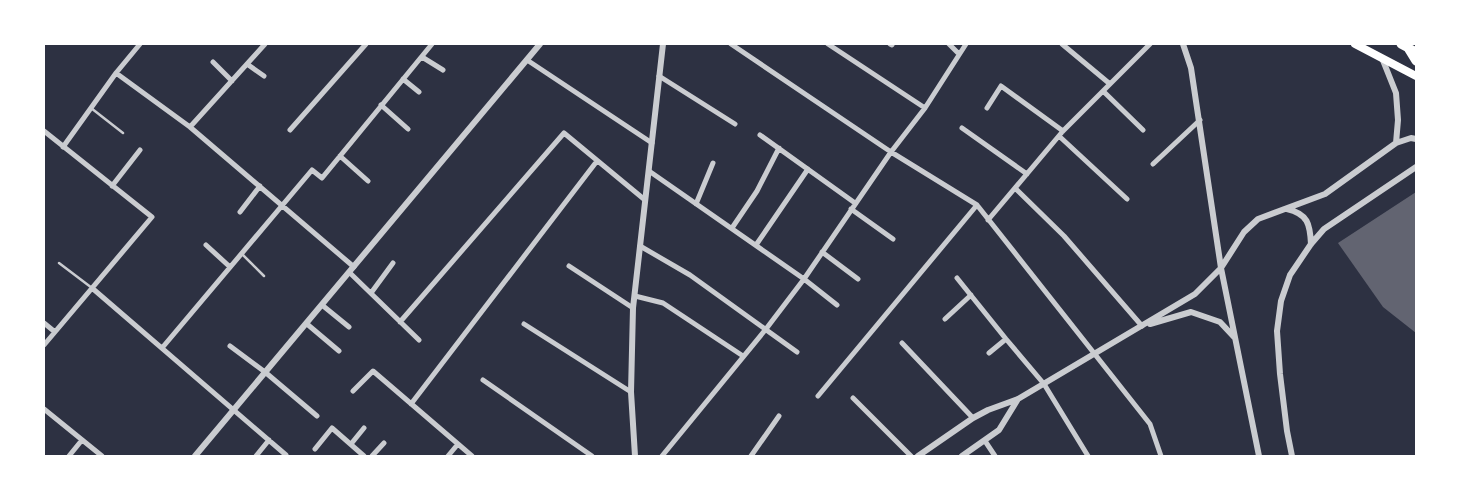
<svg xmlns="http://www.w3.org/2000/svg" width="1460" height="500" font-family="Quicksand,sans-serif">
  <style>
    .building { fill: #626471 }
    .lines { fill: none; stroke-linecap: round; stroke-linejoin: round }
    .service { stroke: #caccd0; stroke-width: 2.5 }
    .minor { stroke: #caccd0; stroke-width: 5 }
    .tertiary { stroke: #caccd0; stroke-width: 6 }
    .secondary { stroke: #fff; stroke-width: 8 }
    .trunk { stroke: #fff; stroke-width: 9 }
  </style>
  <rect width="100%" height="100%" fill="#2d3142"/>
  <!-- building -->
  <path class="building" d="M1416 192V333L1383 307 1338 243Z"/>
  <g class="lines">
    <!-- service -->
    <path class="service" d="M91 108 123 133
      M242 254 264 276
      M59 263 92 288"/>
    <!-- minor -->
    <path class="minor" d="M731 44 891 152 977 205 1150 424 1161 456
      M828 44 925 108
      M890 44 892 45
      M949 44 959 54
      M1062 44 1110 84
      M422 57 443 70
      M527 60 652 143
      M213 62 232 81
      M247 64 264 76
      M116 73 190 127 354 267
      M659 76 735 124
      M403 79 419 92
      M1103 91 1143 130
      M381 105 408 129
      M987 108 1001 86 1063 131
      M190 127 265 44
      M962 128 1027 174
      M290 130 366 44
      M44 131 152 217 44 345
      M760 135 855 203
      M1059 136 1127 199
      M63 147 116 73 140 44
      M340 156 368 181
      M1153 164 1200 120
      M649 171 804 279 837 305
      M112 186 140 150
      M1015 188 1064 236 1142 326
      M696 204 713 163
      M851 209 893 239
      M240 212 260 186
      M988 220 1063 131 1150 44
      M732 228 757 191 779 148
      M206 245 230 267
      M756 245 808 169
      M640 246 690 275 797 352
      M822 252 858 279
      M569 266 633 308
      M350 273 419 340
      M957 278 1006 339 1044 384 1088 456
      M92 288 286 455 285 456
      M371 293 393 263
      M635 296 663 303 743 356
      M322 305 349 327
      M945 319 971 295
      M400 322 564 133 645 200
      M44 323 55 332
      M307 324 339 351
      M524 324 631 392
      M902 343 973 418
      M230 346 265 372 317 416
      M162 348 312 170 322 178 432 44
      M989 353 1006 339
      M483 380 592 456
      M353 391 373 371 472 456
      M818 396 977 205
      M853 398 911 456
      M411 404 597 161
      M44 409 102 456
      M985 441 995 456
      M351 444 364 428
      M315 449 332 428 364 456
      M69 456 82 440
      M256 456 269 440
      M372 456 384 443
      M448 456 458 444
      M662 456 766 329 804 279 891 152 925 108 966 44
      M751 456 779 416"/>
    <!-- tertiary -->
    <path class="tertiary" d="M1183 44 1191 68 1221 268 1259 456
      M1396 143 1411 138 1416 139
      M1287 209C1308 214 1310 224 1311 244
      M1150 324 1191 312 1220 322 1235 338
      M195 456 540 44
      M635 456 631 392 633 308 663 44
      M918 456 973 418 988 410 1018 399 1195 294 1221 268 1244 232 1258 219 1325 194 1396 143 1398 120 1396 93 1382 58
      M962 456 999 430 1018 399
      M1292 456 1287 431 1280 374 1277 331 1281 301 1290 275 1311 244 1324 229 1416 167"/>
    <!-- secondary -->
    <path class="secondary" d="M1355 44 1416 76"/>
    <!-- trunk -->
    <path class="trunk" d="M1401 44 1416 52
      M1408 48 1416 61"/>
  </g>
  <!-- border -->
  <rect width="1460" height="500" fill="none" stroke="#ffffff" stroke-width="90"/>
</svg>
